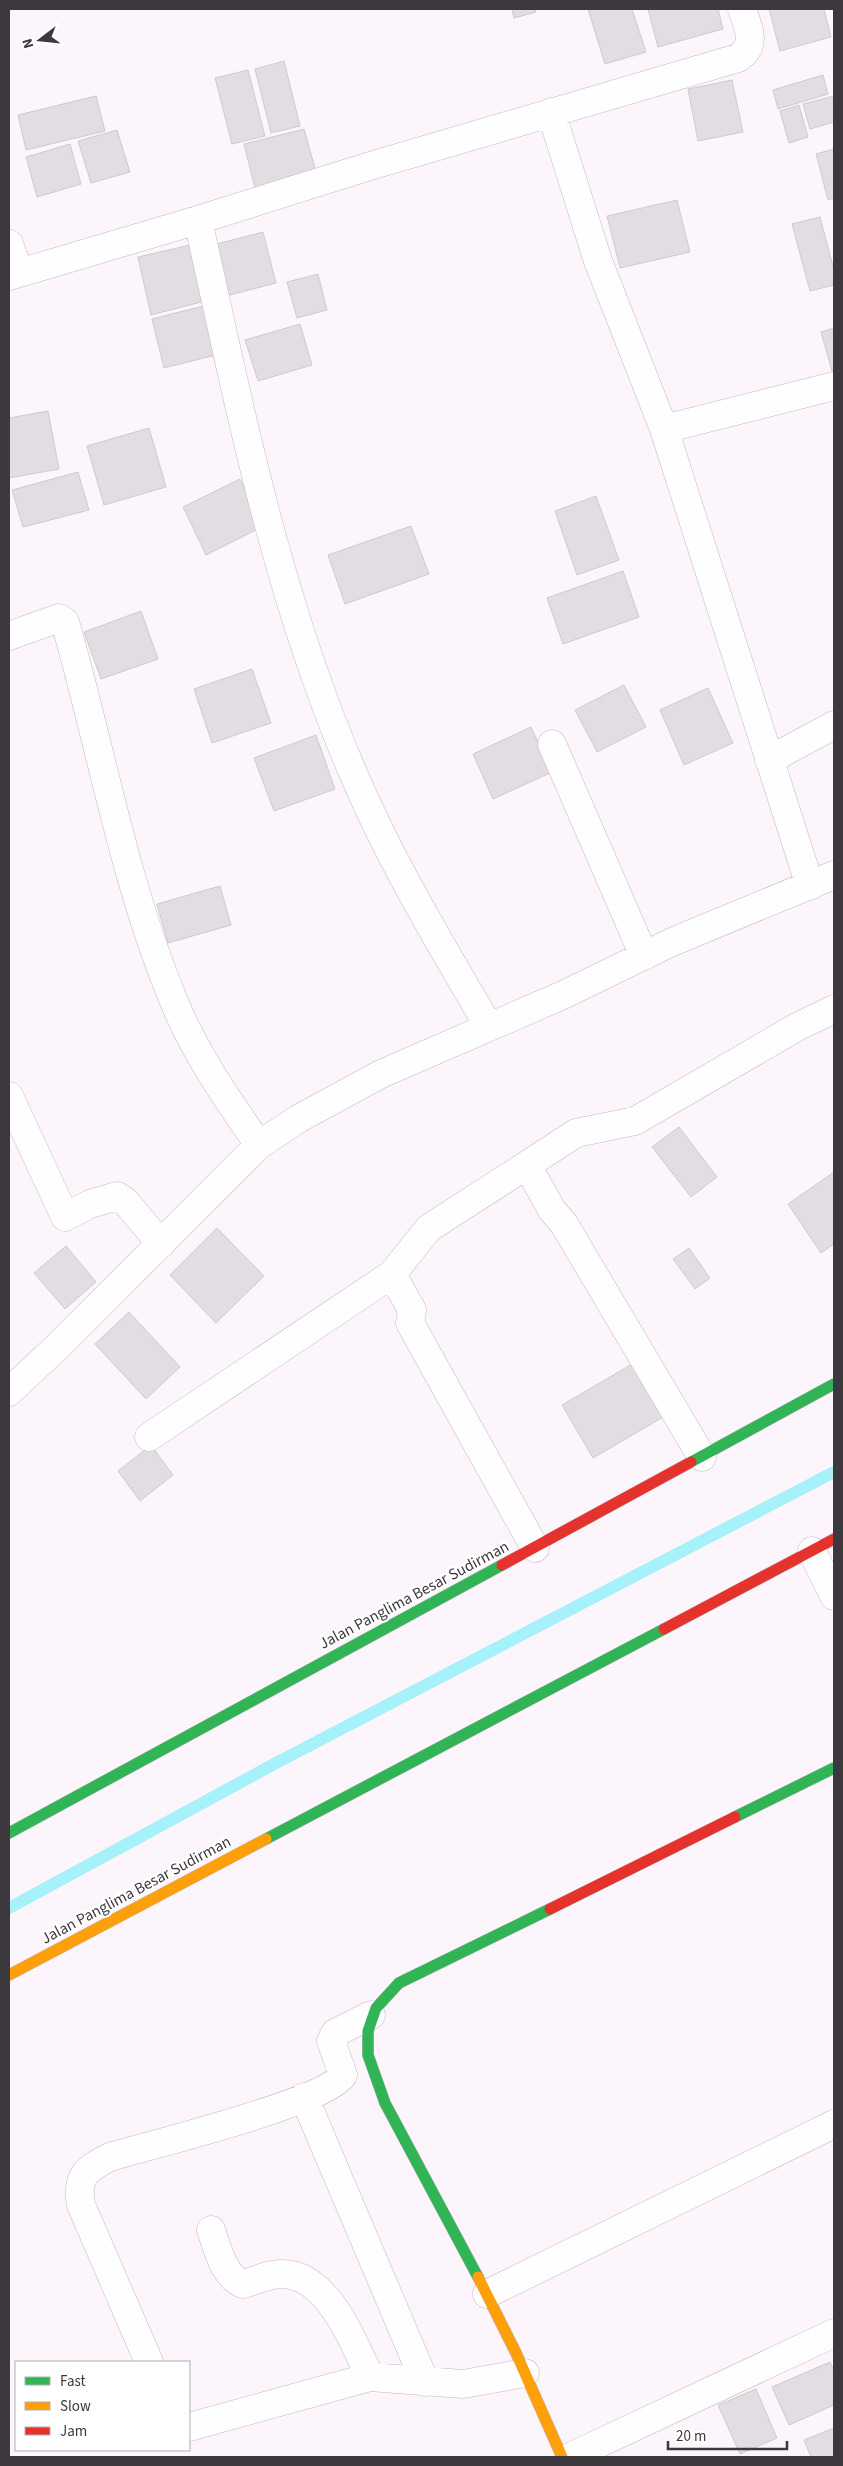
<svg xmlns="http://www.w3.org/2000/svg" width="843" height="2466" font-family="'Source Sans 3',sans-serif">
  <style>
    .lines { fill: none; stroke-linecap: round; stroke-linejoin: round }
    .stream { stroke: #a6f1fa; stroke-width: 12 }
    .building { fill: #e2dde2; stroke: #cfcace }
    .street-casing { stroke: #bfbabe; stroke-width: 29 }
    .fast-casing { stroke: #bfbabe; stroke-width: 12 }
    .slow-casing { stroke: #bfbabe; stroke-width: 12 }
    .jam-casing { stroke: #bfbabe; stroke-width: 12 }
    .street { stroke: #fffefe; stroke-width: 28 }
    .fast { stroke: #30b455; stroke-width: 11 }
    .slow { stroke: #ff9f0a; stroke-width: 11 }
    .jam { stroke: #e5322d; stroke-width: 11 }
    .labels { text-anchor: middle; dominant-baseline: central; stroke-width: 4.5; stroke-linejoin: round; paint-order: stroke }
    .street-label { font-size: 16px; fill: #3d383d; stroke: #fff }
  </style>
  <rect width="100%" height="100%" fill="#fcf5fb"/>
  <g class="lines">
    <!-- stream -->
    <path class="stream" d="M9 1908 276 1763 834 1472"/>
  </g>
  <!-- building -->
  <path class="building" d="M512 9H535L536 12 514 18Z
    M588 9H632L646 52 605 64Z
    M648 9H718L723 29 658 47Z
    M769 9H824L831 37 780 51Z
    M284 61 300 126 271 133 255 69Z
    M248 70 265 136 232 144 215 78Z
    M823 75 828 94 778 109 773 90Z
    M732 80 743 132 698 141 688 89Z
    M96 96 105 131 26 150 18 115Z
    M834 96V122L810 129 803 104Z
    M799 105 808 137 789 143 780 111Z
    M304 129 316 172 255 188 244 144Z
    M117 130 130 172 91 183 78 141Z
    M70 144 81 184 37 197 26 157Z
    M834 149V198L828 200 816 154Z
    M677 200 690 252 620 268 607 216Z
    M820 217 834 270V285L810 291 792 224Z
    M263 232 276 283 226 296 213 245Z
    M199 243 213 299 151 315 138 257Z
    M318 274 327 310 297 318 287 282Z
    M207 305 220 354 164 368 152 319Z
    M300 324 312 365 258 381 245 340Z
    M834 328V378L821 332Z
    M48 411 59 469 9 478V418Z
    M149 428 166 487 104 505 87 446Z
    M78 472 89 510 23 527 12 490Z
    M240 479 264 526 206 555 183 507Z
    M596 496 619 560 577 575 555 511Z
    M411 526 429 574 345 604 328 555Z
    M623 571 639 617 563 644 547 598Z
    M141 611 158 659 101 679 84 632Z
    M252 669 271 723 212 743 194 689Z
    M624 685 646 727 597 752 575 710Z
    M708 688 733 743 684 765 660 710Z
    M531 727 552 772 493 799 473 754Z
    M316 735 335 789 274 811 254 758Z
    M220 886 231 925 168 943 157 904Z
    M679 1127 717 1177 691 1197 652 1147Z
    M834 1172V1244L821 1253 788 1204Z
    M217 1228 264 1276 216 1323 170 1275Z
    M66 1246 96 1282 65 1309 34 1273Z
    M689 1248 710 1278 695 1289 673 1259Z
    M129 1312 180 1367 146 1399 95 1344Z
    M639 1360 670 1413 593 1458 562 1405Z
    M151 1445 173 1475 140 1501 118 1471Z
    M830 2362 834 2371V2405L789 2425 772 2387Z
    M756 2389 777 2438 740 2454 718 2405Z
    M834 2428V2457H811L804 2440Z"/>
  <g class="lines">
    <!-- street casing -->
    <g class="street-casing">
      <path id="street" d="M551 112 598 261 664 429 810 886
        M198 220C241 414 279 609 361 791 397 872 444 950 489 1027
        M9 244 19 272
        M9 276 198 220 370 166 738 58C758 45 748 27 742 9
        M664 429 834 386
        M9 636 59 618 65 622C101 747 123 878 173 999 194 1052 227 1099 259 1145
        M552 744 644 956
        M769 760 834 725
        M9 1096 65 1217 90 1204 117 1196 125 1201 161 1244
        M527 1165 576 1133 635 1121 797 1027 834 1009
        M392 1274 412 1310 410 1323 535 1548
        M9 1392 56 1348 259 1145 298 1119 381 1074 563 995 672 942 834 875
        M149 1437 392 1274 429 1228 527 1165 552 1210 564 1224 702 1457
        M812 1551 834 1596
        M304 2097 425 2382
        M211 2230C218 2249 223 2276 243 2284 253 2282 263 2276 273 2275 325 2265 352 2340 370 2377
        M487 2294 834 2124
        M149 2362 81 2205C76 2176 86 2169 110 2157 150 2145 324 2103 343 2075L331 2041 335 2033 371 2015
        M189 2427 370 2377 463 2384 525 2373
        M570 2457 834 2333"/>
    </g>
    <!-- fast casing -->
    <g class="fast-casing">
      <path id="fast" d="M691 1462 834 1384
        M735 1817 834 1768
        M9 1833 502 1565
        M266 1839 664 1629
        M478 2277 385 2103 368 2055V2031L376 2008 399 1983 550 1909"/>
    </g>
    <!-- slow casing -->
    <g class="slow-casing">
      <path id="slow" d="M9 1975 266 1839
        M478 2277 516 2353 562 2457"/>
    </g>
    <!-- jam casing -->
    <g class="jam-casing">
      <path id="jam" d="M502 1565 691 1462
        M664 1629 834 1539
        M550 1909 735 1817"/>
    </g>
    <!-- street -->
    <use href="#street" class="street"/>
    <!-- fast -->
    <use href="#fast" class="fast"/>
    <!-- slow -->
    <use href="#slow" class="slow"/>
    <!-- jam -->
    <use href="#jam" class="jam"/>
  </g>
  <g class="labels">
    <!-- street labels -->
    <g class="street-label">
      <text transform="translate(414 1595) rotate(-28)">Jalan Panglima Besar Sudirman</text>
      <text transform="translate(136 1890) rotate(-28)">Jalan Panglima Besar Sudirman</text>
    </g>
  </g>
  <!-- border -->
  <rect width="843" height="2466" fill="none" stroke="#3d383d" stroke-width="20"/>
  <!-- legend -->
  <rect x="15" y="2361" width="175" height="90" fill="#ffffff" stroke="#b1afb1"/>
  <rect x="25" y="2377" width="25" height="8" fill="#30b455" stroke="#b1afb1"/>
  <text x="60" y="2386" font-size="15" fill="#3d383d">Fast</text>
  <rect x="25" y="2402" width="25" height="8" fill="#ff9f0a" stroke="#b1afb1"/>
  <text x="60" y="2411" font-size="15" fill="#3d383d">Slow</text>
  <rect x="25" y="2427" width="25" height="8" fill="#e5322d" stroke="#b1afb1"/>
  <text x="60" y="2436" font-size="15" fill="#3d383d">Jam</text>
  <!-- north arrow -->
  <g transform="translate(40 40) rotate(254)" stroke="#ffffff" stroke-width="4" paint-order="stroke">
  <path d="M0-4L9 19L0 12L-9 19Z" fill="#3d383d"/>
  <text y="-8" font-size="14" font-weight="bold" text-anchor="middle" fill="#3d383d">N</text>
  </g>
  <!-- scale -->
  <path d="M668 2441v8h119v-8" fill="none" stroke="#3d383d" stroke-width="2.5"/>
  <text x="676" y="2441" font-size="15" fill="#3d383d" stroke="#ffffff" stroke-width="4" paint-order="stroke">20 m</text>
</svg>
